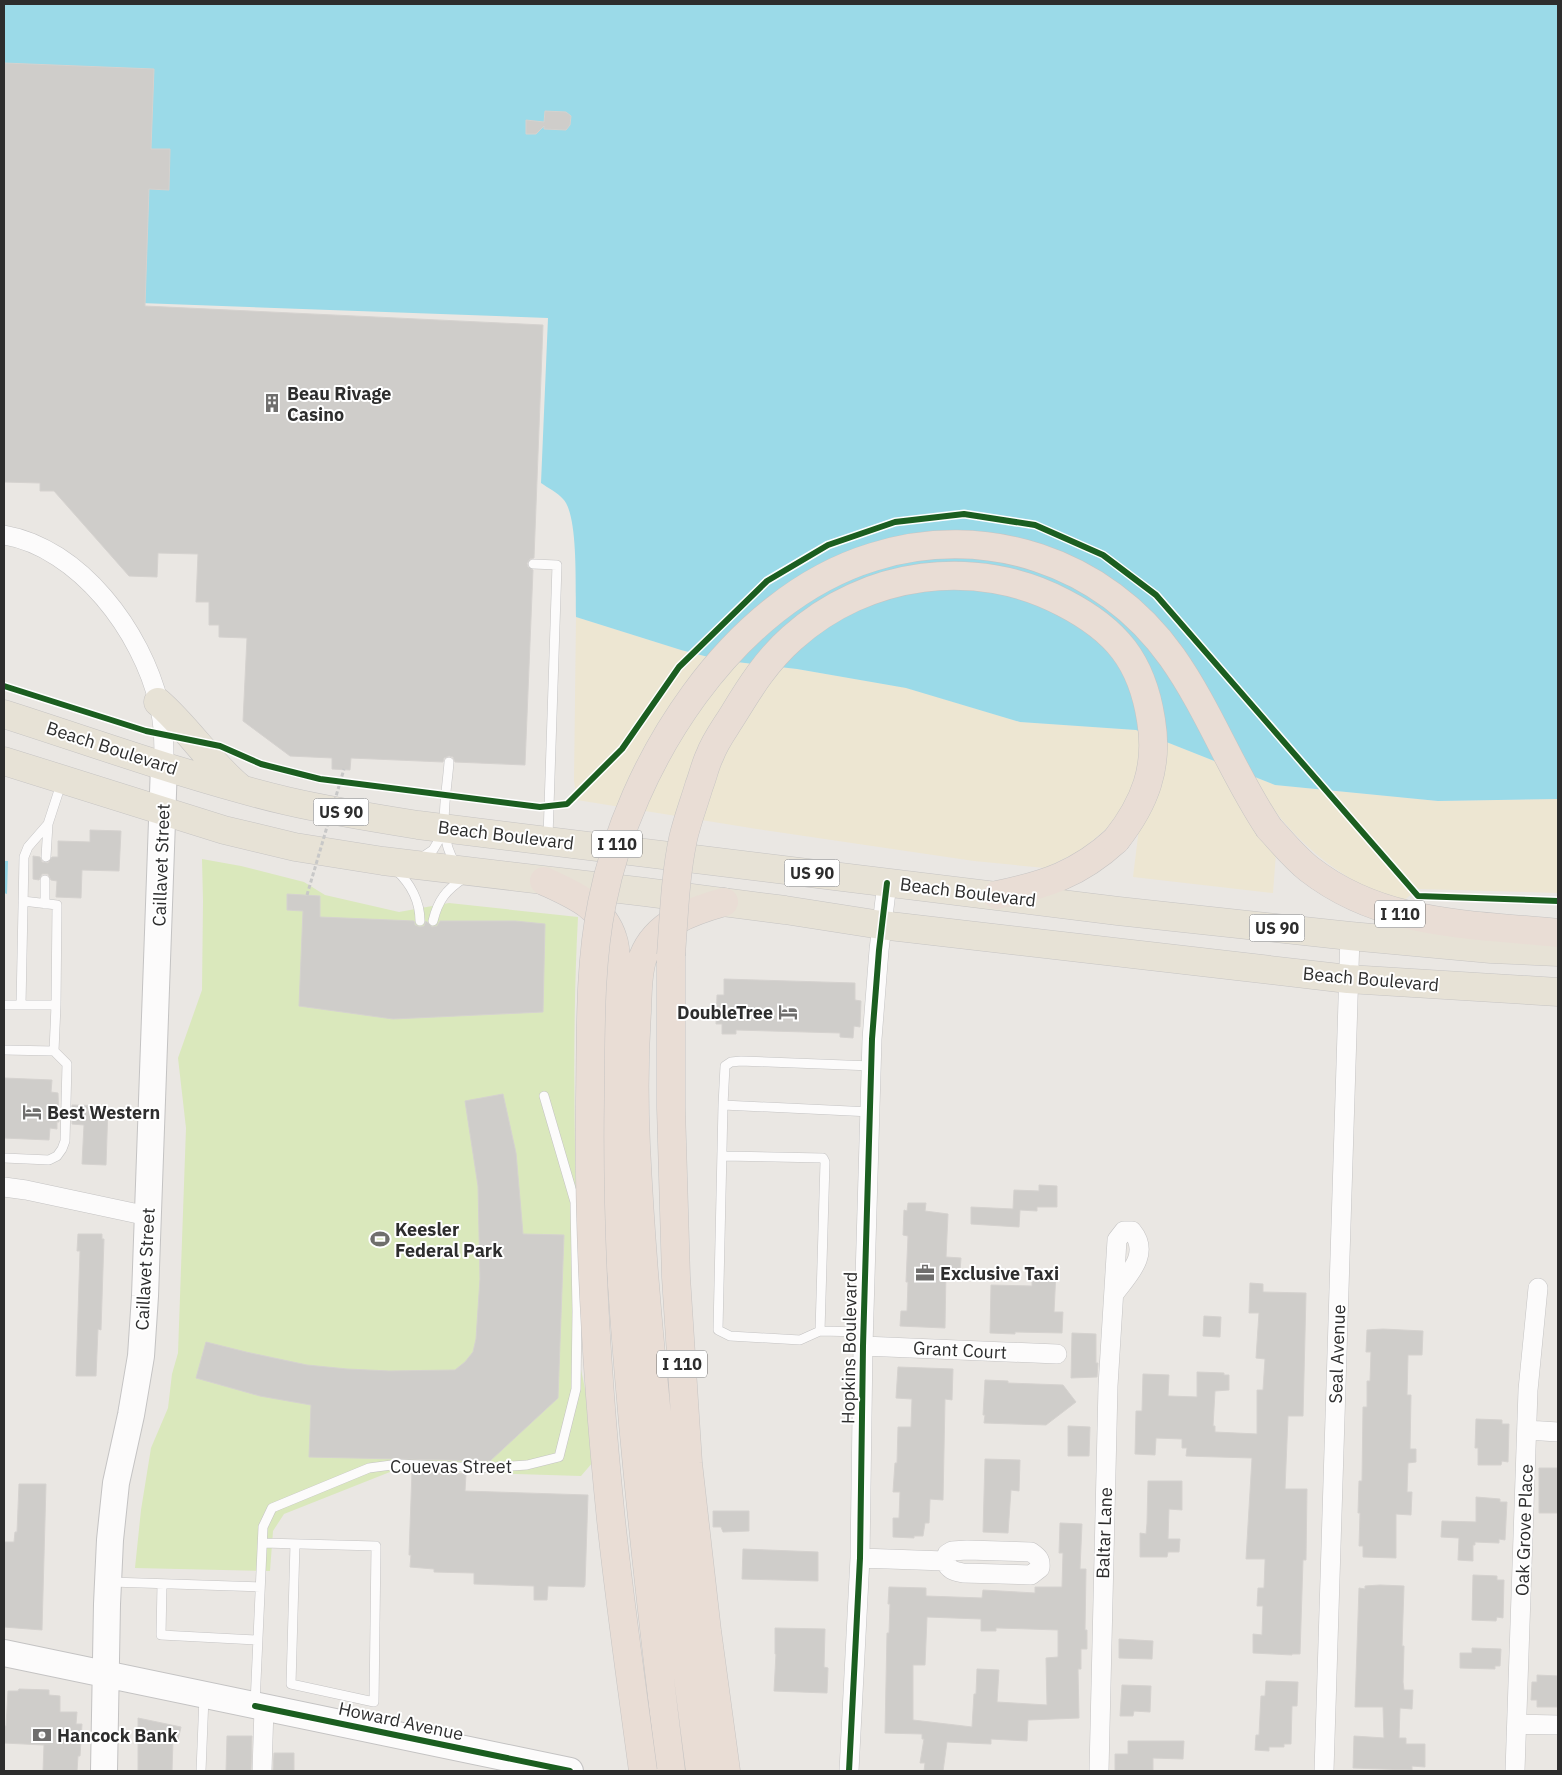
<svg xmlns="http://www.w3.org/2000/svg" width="1562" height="1775" font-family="'IBM Plex Sans',sans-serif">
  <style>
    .sand { fill: #ede6d2 }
    .pitch { fill: #dae8bc }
    .water { fill: #9bdae8 }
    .building { fill: #cfcdca; stroke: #d5d2cf; fill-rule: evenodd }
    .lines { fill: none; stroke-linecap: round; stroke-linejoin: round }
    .lane-casing { stroke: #c4c3c3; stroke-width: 10 }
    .street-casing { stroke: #c4c3c3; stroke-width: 20 }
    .secondary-casing { stroke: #c4c3c3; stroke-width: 28 }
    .primary-casing { stroke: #c6c4c3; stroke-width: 29 }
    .highway-casing { stroke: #c6c4c3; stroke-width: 29 }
    .lane { stroke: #fcfbfb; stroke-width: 9 }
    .street { stroke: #fcfbfb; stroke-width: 19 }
    .secondary { stroke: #fcfbfb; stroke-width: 26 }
    .primary { stroke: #e7e2d6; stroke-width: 28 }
    .highway { stroke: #e9ddd5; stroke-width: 28 }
    .highway-bridge-casing { stroke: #c6c4c3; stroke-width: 29; stroke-linecap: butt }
    .path-bridge { stroke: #c8c8c8; stroke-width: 3; stroke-dasharray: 4 2.5; stroke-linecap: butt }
    .highway-bridge { stroke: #e9ddd5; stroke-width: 28 }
    .cycleway-casing { stroke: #fff; stroke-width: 9 }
    .cycleway { stroke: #1b5e20; stroke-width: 6 }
    .labels { text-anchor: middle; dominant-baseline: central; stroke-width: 4; stroke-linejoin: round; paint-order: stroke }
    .shield { fill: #fff; stroke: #6c6c6c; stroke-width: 1 }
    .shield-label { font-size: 16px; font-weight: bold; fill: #2d2d2d }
    .poi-label { font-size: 18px; font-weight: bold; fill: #2d2d2d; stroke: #fff; text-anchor: start }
    .street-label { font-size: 18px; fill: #2d2d2d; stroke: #fff }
  </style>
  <rect width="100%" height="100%" fill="#eae7e3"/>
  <!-- sand -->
  <path class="sand" d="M576 617 681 650 720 660 797 669 907 688 1020 722 1136 730 1275 785 1438 801 1558 799V893L1418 889 1403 901C1392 897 1379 893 1367 888 1330 869 1299 842 1274 810L1276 853 1273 893 1133 877 1139 828 1119 815 1104 831 1080 851 1045 868 974 861 757 829 577 800 574 781Z"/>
  <!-- pitch -->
  <path class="pitch" d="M202 859 241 866 304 882 325 895 399 912 449 903 578 917C570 1066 577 1216 580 1365L588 1403 593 1462 581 1476 395 1470 284 1514 273 1531 270 1571 135 1568 141 1510 151 1448 168 1408 172 1374 178 1353 186 1128 178 1058 202 990 203 901Z"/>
  <!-- water -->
  <path class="water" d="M4 4H1558V799L1438 801 1275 785 1136 730 1020 722 906 688 797 669 720 660 681 650 576 617C575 592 579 515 563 499 557 492 548 488 541 483L548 318 4 298Z
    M4 861H8L7 894 4 893Z"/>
  <!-- building -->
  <path class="building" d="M4 63 154 69 151 149H170L169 190 149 189 145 306 543 325 534 558 530 559 527 563 528 567 533 570 525 765 455 762 453 757 449 756 444 758 443 762 351 758 350 770 332 769V758L290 756 243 721 247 638 219 637V625H209V602H196L198 554 158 553 157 577 129 576 54 491H40V483L4 482Z
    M545 111 566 112 571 116 570 125 566 130 544 129V126L536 134H526V120L544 122Z
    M90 830 121 831 119 871 82 870 81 898 56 897 57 881 51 880 48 874H42L39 880 33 879V856L40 857 42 862 48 863 52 857H58V841L90 842Z
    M287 894 320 896V917L414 921 415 925 420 927 424 926 426 921 432 927 437 926 440 921H515L545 924 543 1012 393 1019 299 1006 303 911 287 910Z
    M724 979 855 983V1000L861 1001 860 1027 854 1026 853 1038 840 1037V1033L736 1030V1034H722V1024H716L717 995H724Z
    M4 1078 52 1080 51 1092 58 1093 59 1122H57V1129L50 1128 49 1140 4 1138Z
    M503 1094 516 1153 523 1234 564 1235 558 1398 490 1461 309 1457 311 1405 260 1396 196 1378 206 1342 246 1352 307 1365 347 1369 389 1371 455 1370 465 1362 473 1352 476 1339 480 1279 478 1186 465 1101Z
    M72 1105 108 1106 106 1165 82 1164 84 1125 72 1124Z
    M1039 1185 1057 1186V1207H1037V1211L1020 1210 1019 1227 971 1224V1207L1013 1209 1014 1190 1039 1191Z
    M908 1203H926L925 1211 948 1214 946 1257 961 1258 960 1271 946 1270 945 1328 900 1326 901 1311H907L908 1282H906L908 1236 903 1235 904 1210 907 1211Z
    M78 1234H102V1239H104L101 1330 98 1329 96 1376H76L80 1251H77Z
    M1043 1271H1056L1054 1312H1063L1062 1333 1015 1332V1334L990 1333 991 1285 1032 1286V1281H1042Z
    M1250 1283 1263 1284V1292L1306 1293 1303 1416H1288L1285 1489H1307L1306 1560H1303L1300 1654H1292V1655L1253 1653V1634L1262 1635 1263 1606H1257L1258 1588H1264L1265 1562V1559H1246L1252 1458 1186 1456 1187 1448H1182V1439L1156 1438 1155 1455 1135 1454 1136 1411H1142L1143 1374 1169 1375 1168 1396 1197 1397V1372L1224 1373V1375H1229V1390L1215 1391 1213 1426H1215V1432L1257 1434V1390H1263L1265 1359 1256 1358 1259 1313H1249Z
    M1204 1316 1221 1317 1220 1337 1203 1336Z
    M1383 1329 1423 1331 1422 1355H1408L1407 1395H1411L1410 1449H1416V1462L1408 1463 1407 1492H1412L1411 1515 1396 1514V1558L1363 1557V1546H1359L1360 1513H1358L1359 1481H1362L1363 1407H1367V1381H1370L1371 1352H1366L1367 1330Z
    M1072 1333 1096 1334V1363H1098L1097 1377 1071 1378Z
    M898 1367 953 1369 952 1400 945 1399 943 1500 930 1499 929 1523H925L923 1536H914V1538L893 1537V1518H899L900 1492H893L895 1463H897L898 1427H911L912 1399 896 1398Z
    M985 1380 1008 1381V1383L1063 1385 1076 1402 1046 1425 984 1423 985 1415H983Z
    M1476 1419 1502 1420V1424H1509L1508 1462 1502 1461 1501 1465H1478V1448H1475Z
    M1068 1426 1090 1427 1089 1456H1068Z
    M985 1459 1020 1460 1019 1491 1011 1490 1008 1533 983 1532Z
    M1539 1468H1558V1513H1539Z
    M412 1471 466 1474 465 1491 588 1495 585 1585 584 1587 548 1586 547 1600H534V1586L474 1584V1573L434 1572V1569L410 1567 411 1555H409Z
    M1148 1481H1182V1510L1169 1509 1168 1539H1180L1179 1552H1168L1167 1557H1140V1533L1146 1534 1147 1523Z
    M19 1484H46L42 1630 4 1627V1542H14L15 1532H17Z
    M1476 1497 1500 1499V1502H1507L1505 1540 1499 1539V1543L1475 1542V1545H1473V1561L1458 1560 1459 1538 1441 1537 1442 1521 1476 1522Z
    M713 1511H749V1531L723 1532 721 1527H713Z
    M1060 1523 1082 1524 1080 1569H1086L1085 1630H1087V1649H1081V1669H1078L1079 1718 1028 1720 1027 1741 991 1739V1744L947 1742 943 1771H924L925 1763H920L924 1739H922V1734L885 1733 887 1633H889L890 1604H888L889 1587 926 1588V1596L982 1598 983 1590 1035 1593V1587H1062L1063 1553H1059ZM927 1617 981 1619V1631H996V1628H999L1058 1630V1657L1046 1658 1047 1705 997 1702 999 1670 977 1669 976 1694H974L972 1727 913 1720V1665H925Z
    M743 1549 818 1552V1581L742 1579Z
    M1473 1575 1497 1576V1580H1504L1503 1618 1497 1617 1496 1621 1472 1620Z
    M1380 1585 1404 1586 1402 1646H1404L1403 1682 1404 1690H1413L1412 1709 1400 1708 1399 1738H1406V1744H1425V1767L1412 1766V1770L1353 1768 1354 1736 1384 1738 1383 1707H1355L1359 1588 1365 1589V1586Z
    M775 1628 825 1629 824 1667 828 1668 827 1693 774 1691 776 1654H775Z
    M1119 1639 1153 1641 1152 1659 1119 1658Z
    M1472 1648 1501 1649 1500 1666H1495V1669L1460 1668V1653H1472Z
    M1537 1675 1558 1676V1707H1537V1700H1531L1532 1682H1537Z
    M1266 1681 1298 1682 1297 1706H1292L1291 1744H1284V1747H1269V1751L1255 1750 1256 1735H1259L1261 1696H1265Z
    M1122 1685 1151 1686 1150 1712 1134 1711 1133 1716H1120Z
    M19 1689 49 1690V1695L60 1696V1712H77L76 1724H82L80 1756H78L77 1771H43L44 1745 4 1743V1726H6L8 1691H18Z
    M138 1718 181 1727 178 1740H173L172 1771H138Z
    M227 1736H252L251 1771H226Z
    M1128 1741H1184L1183 1759 1153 1758V1771H1115V1754H1128Z
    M274 1753H294V1771H273Z"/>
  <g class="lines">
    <!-- lane casing -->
    <g class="lane-casing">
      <path id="lane" d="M533 564 557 565 548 837
        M449 762C447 793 436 837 456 864
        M46 857 48 824
        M421 858 433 850 443 833
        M396 870C410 883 420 901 420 921
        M23 901 57 905 56 1005
        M45 904V880
        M433 921C438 900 446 890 464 878
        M4 1005H21L24 857 28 847 48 824 62 781
        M4 1050 54 1051
        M723 1105 718 1330 730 1336 800 1340 820 1331 863 1332
        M871 1112 723 1105 725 1066 731 1062 741 1061 872 1066
        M722 1156 823 1158 825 1162 820 1331
        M4 1158 49 1160 57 1156 62 1149 65 1141 67 1064 54 1051 56 1005H21
        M263 1543 376 1546 374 1702 291 1684 295 1544
        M111 1582 260 1587
        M162 1584 161 1635 258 1640
        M255 1704 263 1527 272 1508 369 1468 399 1464 481 1468 527 1465 559 1457 576 1389 577 1311 575 1202 544 1096
        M201 1771 204 1697"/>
    </g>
    <!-- street casing -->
    <g class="street-casing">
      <path id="street" d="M4 535C80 548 142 632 159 704 164 724 164 744 164 765
        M4 1187 26 1190 148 1216
        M863 1346 1057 1354
        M1527 1430 1558 1432
        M967 1550 1031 1552C1038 1557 1041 1559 1040 1568L1031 1575 963 1573C953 1571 949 1570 945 1561L947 1554 952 1551Z
        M860 1558 945 1561
        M1517 1724 1558 1725
        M262 1771 264 1708
        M849 1771 860 1558 863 1346 872 1039 879 950 887 883
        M1099 1771 1108 1386 1117 1240 1124 1231H1132C1151 1254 1128 1275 1114 1294
        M1324 1771 1350 936
        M1515 1771 1528 1390 1538 1288"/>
    </g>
    <!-- secondary casing -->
    <g class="secondary-casing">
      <path id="secondary" d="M4 1653 570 1771
        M104 1771 107 1604 110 1540 116 1483 131 1415 141 1356 145 1296 164 765"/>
    </g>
    <!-- primary casing -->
    <g class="primary-casing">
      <path id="primary" d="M158 702C188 728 209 762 239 787
        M4 714C98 744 191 778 287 801 330 811 374 818 418 825L1118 911 1350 936 1491 949 1558 952
        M4 761 224 830 295 847 383 861 645 892 785 910 881 925 1348 979 1558 992"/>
    </g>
    <!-- highway casing -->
    <g class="highway-casing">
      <path id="highway" d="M1269 828C1282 842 1294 857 1309 869 1382 926 1470 924 1558 933
        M544 881C572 894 603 906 613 939 619 955 613 994 613 1013 613 1070 614 1128 616 1186 626 1382 647 1577 671 1771
        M997 895C1045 885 1079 874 1116 840
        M671 955V1108L676 1277 688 1463 707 1631 726 1771
        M700 1771C673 1563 646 1356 636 1146 634 1101 634 1057 637 1012 638 994 637 974 643 957 656 923 692 911 724 902"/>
    </g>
    <!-- lane -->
    <use href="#lane" class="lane"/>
    <!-- street -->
    <use href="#street" class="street"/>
    <!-- secondary -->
    <use href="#secondary" class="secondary"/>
    <!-- primary -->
    <use href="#primary" class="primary"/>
    <!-- highway -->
    <use href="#highway" class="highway"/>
    <!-- highway-bridge casing -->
    <g class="highway-bridge-casing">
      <path id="highway-bridge" d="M671 955C674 916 675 877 683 839 687 821 694 803 699 786 703 776 705 765 710 755 715 741 725 728 733 715 750 687 767 660 792 638 866 571 976 556 1064 603 1116 630 1142 661 1151 720 1159 767 1145 803 1116 840
        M643 1771C632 1688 620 1604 611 1520 597 1381 588 1238 590 1099 591 1034 589 967 602 903 629 764 732 600 873 557 984 522 1104 561 1172 657 1210 711 1232 773 1269 828"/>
    </g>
    <!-- path-bridge -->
    <path class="path-bridge" d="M307 895 344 769"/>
    <!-- highway-bridge -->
    <use href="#highway-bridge" class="highway-bridge"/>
    <!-- cycleway casing -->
    <g class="cycleway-casing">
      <path id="cycleway" d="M4 686 146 731 220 746 261 764 320 779 540 807 567 804 622 749 679 667 767 581 828 545 895 522 964 514 1035 525 1103 555 1156 595 1418 896 1558 901
        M255 1706 570 1771
        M849 1771 860 1558 863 1346 872 1039 879 950 887 883"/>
    </g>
    <!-- cycleway -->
    <use href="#cycleway" class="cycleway"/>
  </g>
  <!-- icons -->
  <defs>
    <g id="building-bare" transform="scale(1.5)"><path d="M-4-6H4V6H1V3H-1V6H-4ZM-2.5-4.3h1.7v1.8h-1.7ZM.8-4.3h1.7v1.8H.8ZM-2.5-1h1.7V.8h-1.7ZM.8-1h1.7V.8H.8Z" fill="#6f6e6d" stroke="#fff" stroke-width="2.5" paint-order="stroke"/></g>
    <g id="hotel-bare" transform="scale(1.5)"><path d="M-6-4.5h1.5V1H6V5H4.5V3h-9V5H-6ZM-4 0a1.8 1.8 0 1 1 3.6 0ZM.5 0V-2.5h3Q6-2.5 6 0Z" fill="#6f6e6d" stroke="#fff" stroke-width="2.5" paint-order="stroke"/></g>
    <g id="stadium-bare" transform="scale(1.5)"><path d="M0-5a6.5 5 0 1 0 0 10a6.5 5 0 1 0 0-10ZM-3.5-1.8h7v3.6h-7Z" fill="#6f6e6d" stroke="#fff" stroke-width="2.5" paint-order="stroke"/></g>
    <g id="office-bare" transform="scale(1.5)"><path d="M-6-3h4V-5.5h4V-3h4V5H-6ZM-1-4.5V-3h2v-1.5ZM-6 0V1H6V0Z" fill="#6f6e6d" stroke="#fff" stroke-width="2.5" paint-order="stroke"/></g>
    <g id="bank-bare" transform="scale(1.5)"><path d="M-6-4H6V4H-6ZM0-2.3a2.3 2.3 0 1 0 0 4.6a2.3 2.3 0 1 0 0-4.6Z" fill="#6f6e6d" stroke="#fff" stroke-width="2.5" paint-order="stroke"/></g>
  </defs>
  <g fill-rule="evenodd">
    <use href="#building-bare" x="272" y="403"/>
    <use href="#hotel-bare" x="788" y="1012"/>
    <use href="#hotel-bare" x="32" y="1112"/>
    <use href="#stadium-bare" x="380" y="1239"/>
    <use href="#office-bare" x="925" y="1273"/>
    <use href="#bank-bare" x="42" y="1735"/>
  </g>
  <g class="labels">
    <!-- shield labels -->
    <g class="shield">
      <rect x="313.5" y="798.5" width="55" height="27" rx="4"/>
      <rect x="592" y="830.5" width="50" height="27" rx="4"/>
      <rect x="784.5" y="859.5" width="55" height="27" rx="4"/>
      <rect x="1375" y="900.5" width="50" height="27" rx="4"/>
      <rect x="1249.5" y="914.5" width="55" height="27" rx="4"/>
      <rect x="657" y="1350.5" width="50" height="27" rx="4"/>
    </g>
    <g class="shield-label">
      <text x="341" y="812">US 90</text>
      <text x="617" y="844">I 110</text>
      <text x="812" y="873">US 90</text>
      <text x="1400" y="914">I 110</text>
      <text x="1277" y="928">US 90</text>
      <text x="682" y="1364">I 110</text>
    </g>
    <!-- poi labels -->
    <g class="poi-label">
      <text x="287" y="393">Beau Rivage<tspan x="287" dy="21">Casino</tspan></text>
      <text x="773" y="1012" text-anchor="end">DoubleTree</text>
      <text x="47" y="1112">Best Western</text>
      <text x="395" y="1229">Keesler<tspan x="395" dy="21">Federal Park</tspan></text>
      <text x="940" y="1273">Exclusive Taxi</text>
      <text x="57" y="1735">Hancock Bank</text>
    </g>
    <!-- street labels -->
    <g class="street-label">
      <text transform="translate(112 748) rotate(18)">Beach Boulevard</text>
      <text transform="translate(506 835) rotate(7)">Beach Boulevard</text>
      <text transform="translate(161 865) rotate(-88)">Caillavet Street</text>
      <text transform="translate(968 892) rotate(7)">Beach Boulevard</text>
      <text transform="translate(1371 979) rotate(5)">Beach Boulevard</text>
      <text transform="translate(145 1269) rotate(-87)">Caillavet Street</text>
      <text transform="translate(849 1348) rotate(-89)">Hopkins Boulevard</text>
      <text transform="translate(960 1350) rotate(3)">Grant Court</text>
      <text transform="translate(1337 1354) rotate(-88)">Seal Avenue</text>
      <text x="451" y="1466">Couevas Street</text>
      <text transform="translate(1524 1530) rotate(-88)">Oak Grove Place</text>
      <text transform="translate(1104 1533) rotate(-88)">Baltar Lane</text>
      <text transform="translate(401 1721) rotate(12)">Howard Avenue</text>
    </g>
  </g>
  <!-- border -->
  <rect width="1562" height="1775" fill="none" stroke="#2d2d2d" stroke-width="10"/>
</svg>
